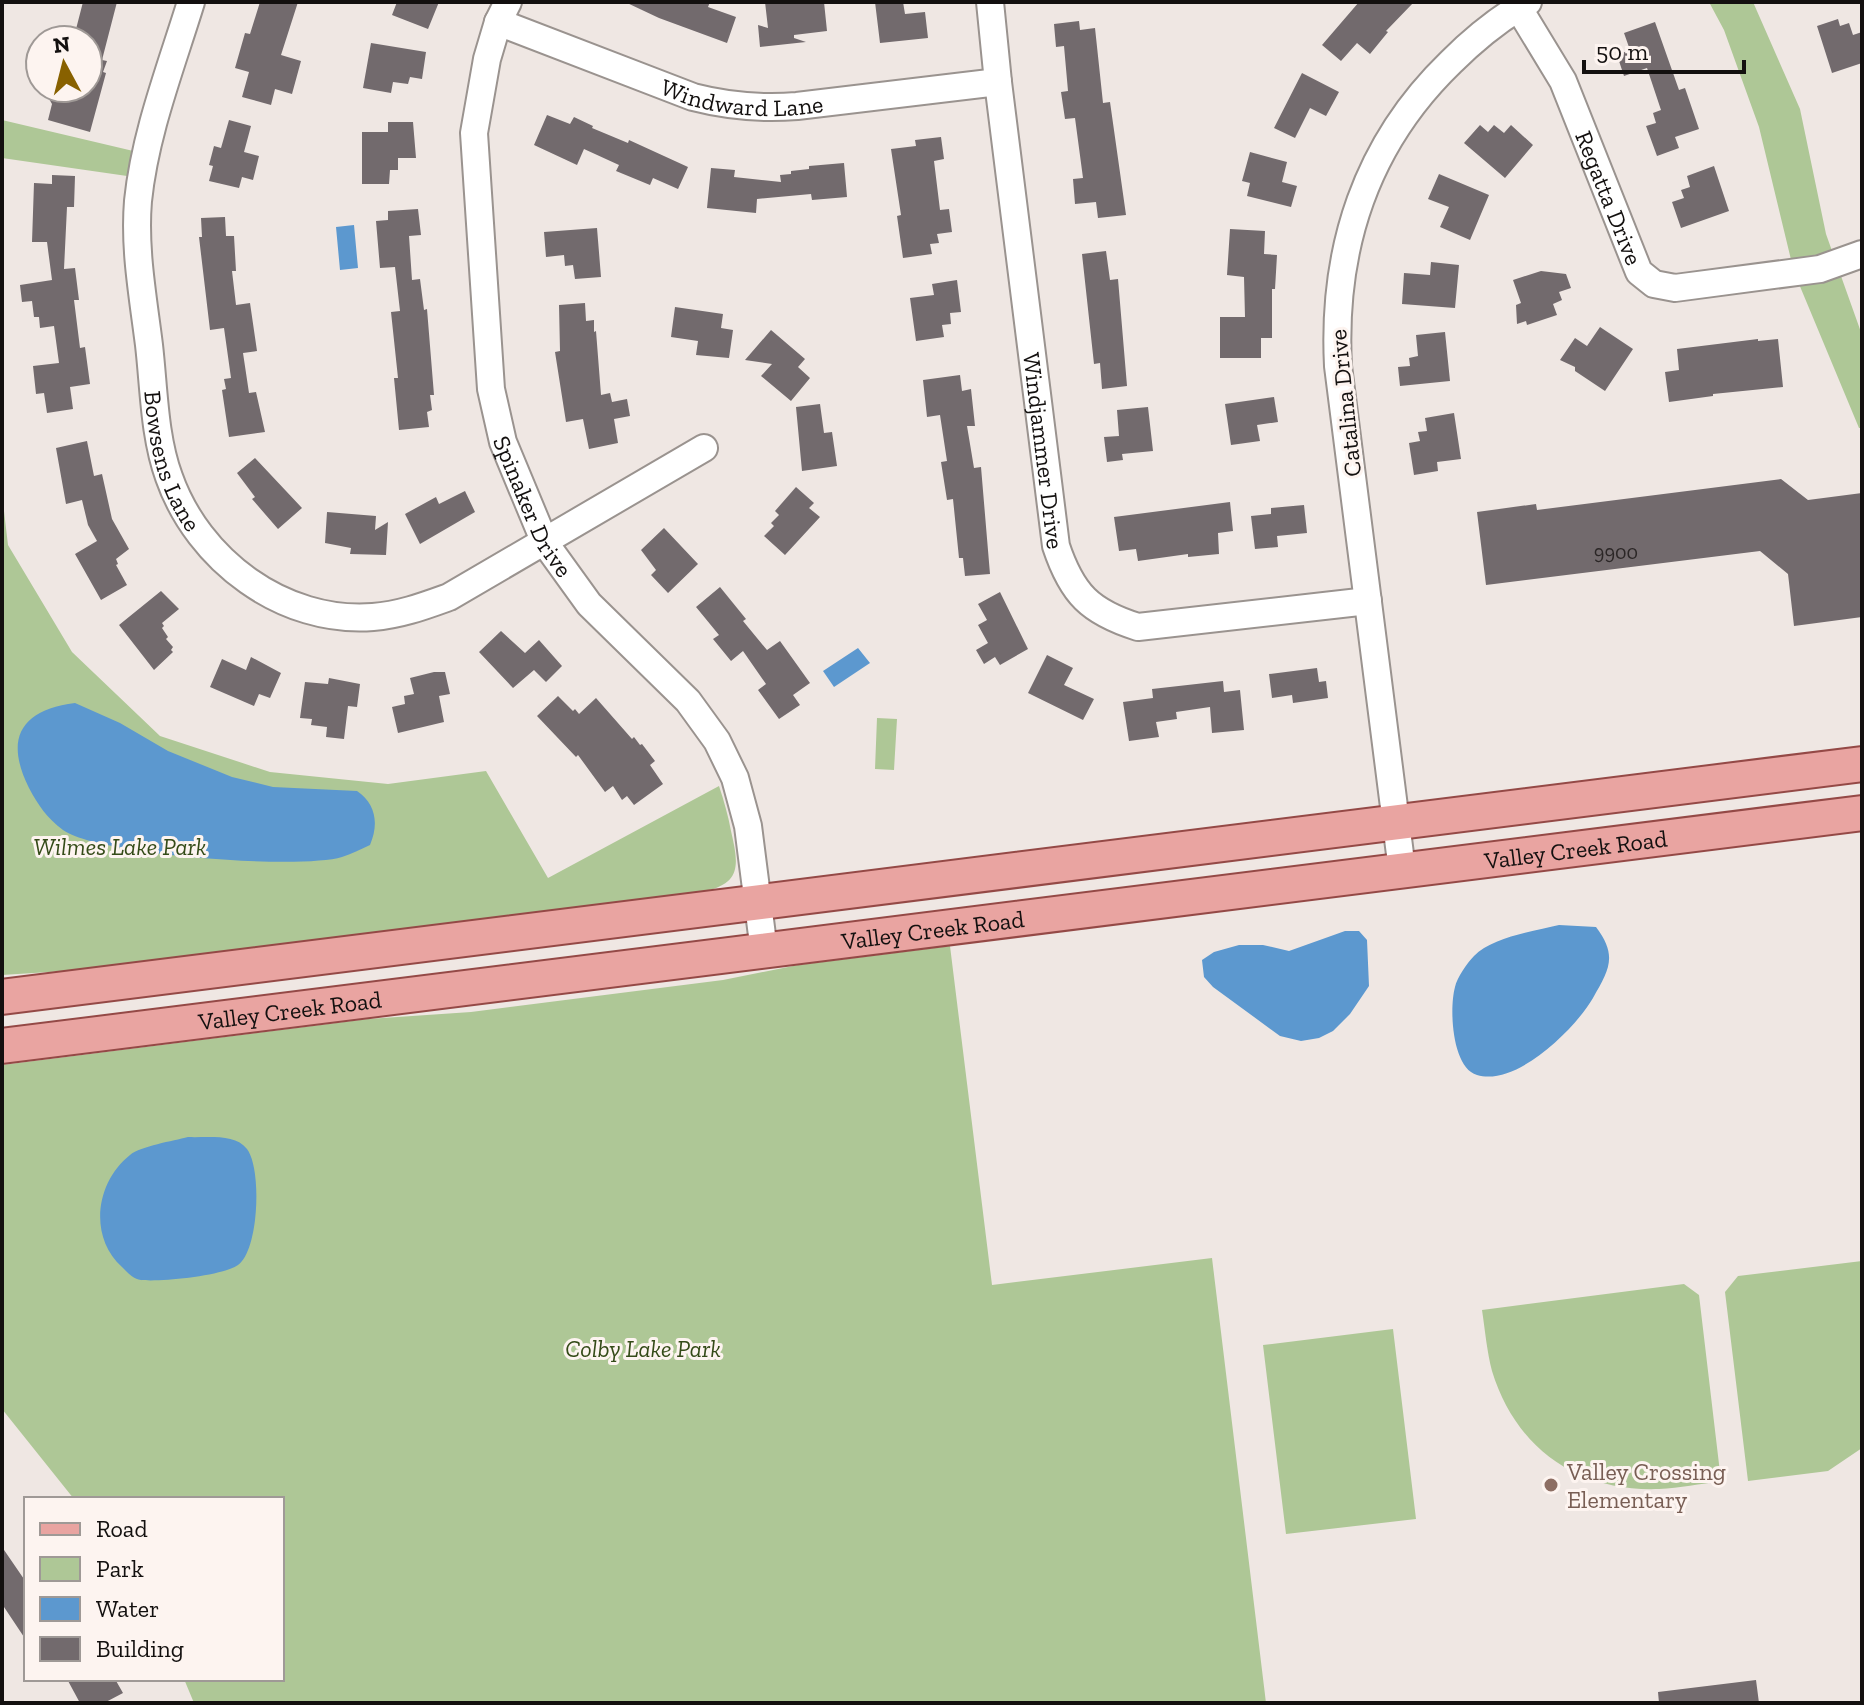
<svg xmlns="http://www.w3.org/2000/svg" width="1864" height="1705" font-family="'Zilla Slab',serif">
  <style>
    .green { fill: #aec796 }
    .water { fill: #5c98cf }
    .building { fill: #726a6d }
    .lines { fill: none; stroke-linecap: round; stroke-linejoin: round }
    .minor-casing { stroke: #9a938f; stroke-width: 30 }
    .major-casing { stroke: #944946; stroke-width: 38 }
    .minor { stroke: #fff; stroke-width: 26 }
    .major { stroke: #e9a4a1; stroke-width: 34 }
    .education-dot { fill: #8d6e63; stroke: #fdf4f0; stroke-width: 3 }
    .labels { text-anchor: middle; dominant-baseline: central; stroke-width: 6; stroke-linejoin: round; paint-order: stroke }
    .number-label { font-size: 20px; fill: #2b2626 }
    .street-label { font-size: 24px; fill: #13100f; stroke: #fdf4f0 }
    .park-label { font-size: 24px; font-style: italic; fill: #344b18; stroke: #fdf4f0 }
    .education-label { font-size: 24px; fill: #785e54; stroke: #fdf4f0; text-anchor: start }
  </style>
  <rect width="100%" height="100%" fill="#efe7e3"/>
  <!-- green -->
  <path class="green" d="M1709 2H1753L1800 109 1826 234 1862 335V428H1859L1794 272 1759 127 1724 30Z
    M2 120 146 154 141 178 2 158Z
    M2 494 8 545 72 652 160 736 270 772 388 784 486 771 548 878 719 786C724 801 728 815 731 831 738 862 743 883 705 891L65 971 2 975Z
    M877 718 897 719 894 770 875 769Z
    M950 946 992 1285 1212 1258 1266 1703H194L184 1679H282V1499H74L2 1409V1065L368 1019 471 1012 723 980 798 965Z
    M1862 1261V1448L1828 1471 1748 1481 1725 1292 1738 1276Z
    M1684 1284 1699 1295 1721 1481C1700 1484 1680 1488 1659 1489 1578 1492 1516 1449 1492 1371 1487 1352 1485 1330 1482 1310Z
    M1393 1329 1416 1519 1286 1534 1263 1345Z"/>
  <!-- water -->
  <path class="water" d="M354 225 358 268 340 270 336 227Z
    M858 648 870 663 834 687 823 671Z
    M75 703 120 723 168 751 232 777 273 787 357 791C376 804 379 824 370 845 361 849 351 854 342 857 299 870 98 855 63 830 47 818 38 805 29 788 4 738 21 710 75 703Z
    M1559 925 1596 927C1618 956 1609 970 1593 998 1575 1029 1516 1087 1477 1075 1452 1068 1449 1009 1455 987 1457 978 1467 963 1474 956 1492 937 1534 931 1559 925Z
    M1345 931H1359L1367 940 1369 986 1350 1014 1333 1031 1319 1038 1301 1041 1280 1036 1213 987 1204 977 1202 960 1214 952 1239 945H1263L1289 951Z
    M188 1137C206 1138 235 1133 247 1149 262 1169 259 1250 238 1265 222 1276 161 1282 141 1280 133 1279 128 1273 122 1267 88 1236 96 1182 130 1155 141 1146 173 1141 188 1137Z"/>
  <!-- building -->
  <path class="building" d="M83 2H117L102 60 107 61 103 72 106 73 90 132 48 120 52 104 48 97 60 91 70 94 71 88H88V36L75 33Z
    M260 2H298L281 55 301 61 292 94 275 89 271 105 242 97 249 72 235 68 245 33 250 34Z
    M397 2H439L428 29 392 15Z
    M625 2H710L708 7 736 17 727 43 659 18Z
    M765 2H824L827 31 794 35V38L806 42 760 47 758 25 768 28Z
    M875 2H903L905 14 925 12 928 38 880 43Z
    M1359 2H1414L1386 31 1388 32 1370 54 1357 43 1341 61 1322 45Z
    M1838 19 1840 26 1849 23 1853 35 1862 32V63L1832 73 1817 26Z
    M1079 21 1080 30 1095 28 1103 103 1110 102 1126 215 1098 218 1096 202 1075 204 1073 179 1083 178 1075 118 1065 119 1061 92 1068 91 1064 46 1056 47 1054 24Z
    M1655 22 1679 90 1685 88 1699 129 1675 137 1679 148 1657 156 1646 126 1656 123 1653 113 1661 110 1647 68 1624 76 1617 55 1630 50 1624 33Z
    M371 43 426 52 422 79 410 77 408 84 393 82 391 93 363 88Z
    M1302 73 1339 92 1326 116 1310 108 1295 138 1274 128Z
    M547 115 570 124 574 117 593 126 592 128 628 143 629 140 688 167 678 189 653 178 650 185 616 171 619 165 584 149 577 165 534 145Z
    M229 120 251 126 244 152 259 156 253 180 242 177 239 188 209 181 213 166 209 165 214 146 221 148Z
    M388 122H413L416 158H398V170H390L389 184H362V132H388Z
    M1480 125 1488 132 1494 125 1504 133 1511 125 1533 145 1505 178 1464 143Z
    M941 137 944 159 934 161 940 210 949 209 952 232 937 234 939 243 930 244 932 254 903 258 897 216 901 215 891 149 916 146 915 140Z
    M1250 152 1287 162 1282 182 1297 186 1291 207 1247 196 1250 183 1242 181Z
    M844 163 847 197 812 200 811 194 757 199 756 213 707 208 711 168 735 170 734 177 781 182 780 175 791 174V171L809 169V166Z
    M1714 166 1729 211 1681 228 1672 202 1684 198 1681 190 1690 187 1687 176Z
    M1439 174 1489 195 1470 240 1440 227 1449 207 1428 199Z
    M52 175 75 176 74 207H67L64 269 75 268 79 300H74L80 348 85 347 90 384 70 387 73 409 47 413 44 393 36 394 33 366 59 363 54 326 40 328 39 317H34L32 301 22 302 20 285 52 280 47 242H32L34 183 52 184Z
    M418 209 421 235 409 236 412 280 420 279 424 310 427 309 434 395H430L432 410 427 412 429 427 399 430 394 378H398L391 312 400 311 395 267 380 268 376 221 388 220V211Z
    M225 217 226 236H234L236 271H232L236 305 250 303 257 351 243 353 249 393 256 392 265 432 229 437 222 390 226 389 224 379 231 378 224 328 210 330 199 237H202L201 218Z
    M597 228 601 277 575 279 573 265 565 266 564 255 546 257 544 232Z
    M1230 229 1265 231 1264 254 1277 255 1275 289H1272V338H1261V358H1220V317H1245L1244 277 1227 275Z
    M1106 251 1110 280 1118 279 1127 386 1102 389 1100 363 1094 364 1082 254Z
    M1431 262 1459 265 1455 308 1402 304 1404 273 1430 275Z
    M1541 271 1566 274 1571 288 1559 292 1562 300 1553 304 1557 315 1527 325 1526 321 1517 324 1516 305 1521 303 1513 280Z
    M957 280 961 312 950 313 951 324 942 325 944 337 916 341 910 298 934 295 932 284Z
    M585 303 586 321 594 320V332L596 331 601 395 610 393 612 402 627 399 630 416 614 419 618 443 589 449 583 419 566 422 555 352 560 351 559 305Z
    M675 307 723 314 721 328 733 330 729 358 696 355 698 341 671 337Z
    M1600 327 1633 349 1605 391 1575 371V367L1560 360 1575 338 1587 346Z
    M771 330 805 359 798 367 810 378 791 401 761 376 772 364 745 360Z
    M1445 332 1450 381 1400 386 1398 367 1410 366 1409 358 1418 356 1416 335Z
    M1758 339V341L1778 339 1783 387 1713 394V396L1669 402 1665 372 1679 370 1677 349Z
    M960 375 962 391 971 389 975 426H967L974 468 981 467 990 574 965 576 963 558H959L953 499 947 500 941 462 947 461 940 415 927 417 923 380Z
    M1274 397 1278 422 1257 425 1260 441 1231 445 1225 404Z
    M820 404 824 433 832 432 837 466 802 471 796 407Z
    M1148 407 1153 451 1122 454 1123 460 1107 462 1104 437 1119 436 1117 410Z
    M1454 413 1461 459 1437 462 1438 471 1414 475 1409 443 1420 441 1418 432 1427 431 1425 418Z
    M87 441 94 476 102 474 112 519 129 549 116 559 118 564 116 565 127 585 101 600 75 554 97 541 88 525 82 500 66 504 56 448Z
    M255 458 302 508 278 529 252 499 255 497 237 473Z
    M1781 479 1808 500 1862 493V617L1794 626 1788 574 1760 551 1486 585 1477 512 1536 504 1537 510Z
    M796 487 814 503 809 508 820 517 785 555 764 536 774 526 771 523 779 515 775 511Z
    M465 491 475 512 420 544 405 514 436 497 439 504Z
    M1230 502 1233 531 1218 533 1219 554 1188 557V554L1138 561 1136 549 1119 551 1114 517Z
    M1304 505 1307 533 1277 536 1278 547 1255 549 1251 516 1271 514V508Z
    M327 512 376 516 375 530 388 522 386 555 350 554 351 548 325 543Z
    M664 528 698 564 668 593 651 575 656 570 641 550Z
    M720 587 746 619 743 621 767 650 780 641 810 683 793 695 800 705 779 719 758 690 766 684 743 651 731 661 713 639 719 635 696 607Z
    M161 591 179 609 162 623 164 626 162 628 168 637 166 639 173 647 171 650 173 652 154 670 119 625Z
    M1000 592 1028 649 1000 665 995 657 984 664 976 650 988 643 978 625 987 620 978 604Z
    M501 631 525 653 539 640 562 666 546 682 534 670 513 688 479 652Z
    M1047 655 1073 668 1064 685 1094 699 1083 720 1028 693Z
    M251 657 281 673 270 698 259 694 254 706 210 687 222 659 246 670Z
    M1317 668 1319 682 1326 681 1328 698 1293 703 1292 695 1272 698 1269 674Z
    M434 672H445L450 694 439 696 444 722 398 733 392 707 405 704 404 696 414 694 410 678Z
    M329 678 360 684 357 707 348 706 344 739 326 737 327 727 311 725 312 719 300 718 305 682 328 684Z
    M1223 681 1224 692 1240 690 1244 730 1212 733 1210 707 1176 712 1177 719 1156 722 1159 737 1129 741 1123 702 1153 698 1152 689Z
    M558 696 573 711 575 709 579 714 596 698 632 739 634 737 640 745 642 744 655 761 650 765 663 784 634 805 627 796 622 800 613 786 605 792 578 755 576 757 537 716Z
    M2 1547 26 1582V1640L2 1604Z
    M67 1679H115L123 1693 104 1703H80Z
    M1756 1680 1759 1703H1659L1658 1692Z"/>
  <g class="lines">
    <!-- minor casing -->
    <g class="minor-casing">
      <g id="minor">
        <path id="s1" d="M191 2C171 67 145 133 138 201 134 249 143 297 149 345 154 388 154 436 169 477 198 560 283 624 373 617 400 615 424 606 449 597L704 448"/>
        <path id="s2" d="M508 2 498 22 487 59 474 133 491 389 503 442 545 543 589 604 688 701 717 741 735 778 748 826 764 951"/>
        <path id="s3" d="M990 2 998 82 1056 546C1072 594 1090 612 1138 627L1368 601"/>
        <path id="s4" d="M1515 2 1563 81 1639 272 1654 284 1675 288 1820 269 1862 254"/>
        <path id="s5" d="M498 22 693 97C728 106 760 109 797 106L998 82"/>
        <path d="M1402 870 1338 366C1332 249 1366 144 1451 62 1474 39 1500 18 1528 2"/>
      </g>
    </g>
    <!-- major casing -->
    <g class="major-casing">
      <g id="major">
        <path d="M2 997 1862 764"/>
        <path id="s6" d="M2 1046 1862 813"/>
      </g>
    </g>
    <!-- minor -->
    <use href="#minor" class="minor"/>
    <!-- major -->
    <use href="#major" class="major"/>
  </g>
  <!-- markers -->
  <circle class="education-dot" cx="1551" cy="1485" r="8"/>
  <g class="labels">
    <!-- number labels -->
    <g class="number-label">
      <text x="1616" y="552">9900</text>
    </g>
    <!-- street labels -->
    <g class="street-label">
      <text stroke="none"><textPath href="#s5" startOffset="258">Windward Lane</textPath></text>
      <text stroke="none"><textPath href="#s4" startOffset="218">Regatta Drive</textPath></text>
      <text transform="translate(1345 403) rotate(-96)">Catalina Drive</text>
      <text stroke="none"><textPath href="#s3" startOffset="452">Windjammer Drive</textPath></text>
      <text stroke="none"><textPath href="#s1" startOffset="470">Bowsens Lane</textPath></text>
      <text stroke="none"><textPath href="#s2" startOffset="518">Spinaker Drive</textPath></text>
      <text stroke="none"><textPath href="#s6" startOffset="1586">Valley Creek Road</textPath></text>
      <text stroke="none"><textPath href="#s6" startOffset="938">Valley Creek Road</textPath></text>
      <text stroke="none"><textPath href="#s6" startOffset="290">Valley Creek Road</textPath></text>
    </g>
    <!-- park labels -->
    <g class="park-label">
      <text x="120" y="846">Wilmes Lake Park</text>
      <text x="643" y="1348">Colby Lake Park</text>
    </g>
    <!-- education labels -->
    <g class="education-label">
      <text x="1567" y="1471">Valley Crossing<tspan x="1567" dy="28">Elementary</tspan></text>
    </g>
  </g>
  <!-- border -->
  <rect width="1864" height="1705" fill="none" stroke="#13100f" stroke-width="8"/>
  <!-- legend -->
  <rect x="24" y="1497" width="260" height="184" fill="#fdf4f0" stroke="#9f9996" stroke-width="2"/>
  <rect x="40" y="1523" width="40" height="12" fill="#e9a4a1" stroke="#9f9996" stroke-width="2"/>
  <text x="96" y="1537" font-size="24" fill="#13100f">Road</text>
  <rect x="40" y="1557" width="40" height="24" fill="#aec796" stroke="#9f9996" stroke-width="2"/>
  <text x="96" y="1577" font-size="24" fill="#13100f">Park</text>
  <rect x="40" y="1597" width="40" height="24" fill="#5c98cf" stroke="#9f9996" stroke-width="2"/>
  <text x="96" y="1617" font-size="24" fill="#13100f">Water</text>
  <rect x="40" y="1637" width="40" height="24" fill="#726a6d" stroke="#9f9996" stroke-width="2"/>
  <text x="96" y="1657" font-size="24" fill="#13100f">Building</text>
  <!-- north arrow -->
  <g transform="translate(64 64) rotate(353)"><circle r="38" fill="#fdf4f0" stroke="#9f9996" stroke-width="2"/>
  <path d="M0-6L14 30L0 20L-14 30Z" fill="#886100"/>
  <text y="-12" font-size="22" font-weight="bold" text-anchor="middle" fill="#13100f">N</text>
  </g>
  <!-- scale -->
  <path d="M1584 60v12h160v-12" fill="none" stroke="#13100f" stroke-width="4"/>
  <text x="1596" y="60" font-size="24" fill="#13100f" stroke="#fdf4f0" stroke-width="6" paint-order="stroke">50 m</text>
</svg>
